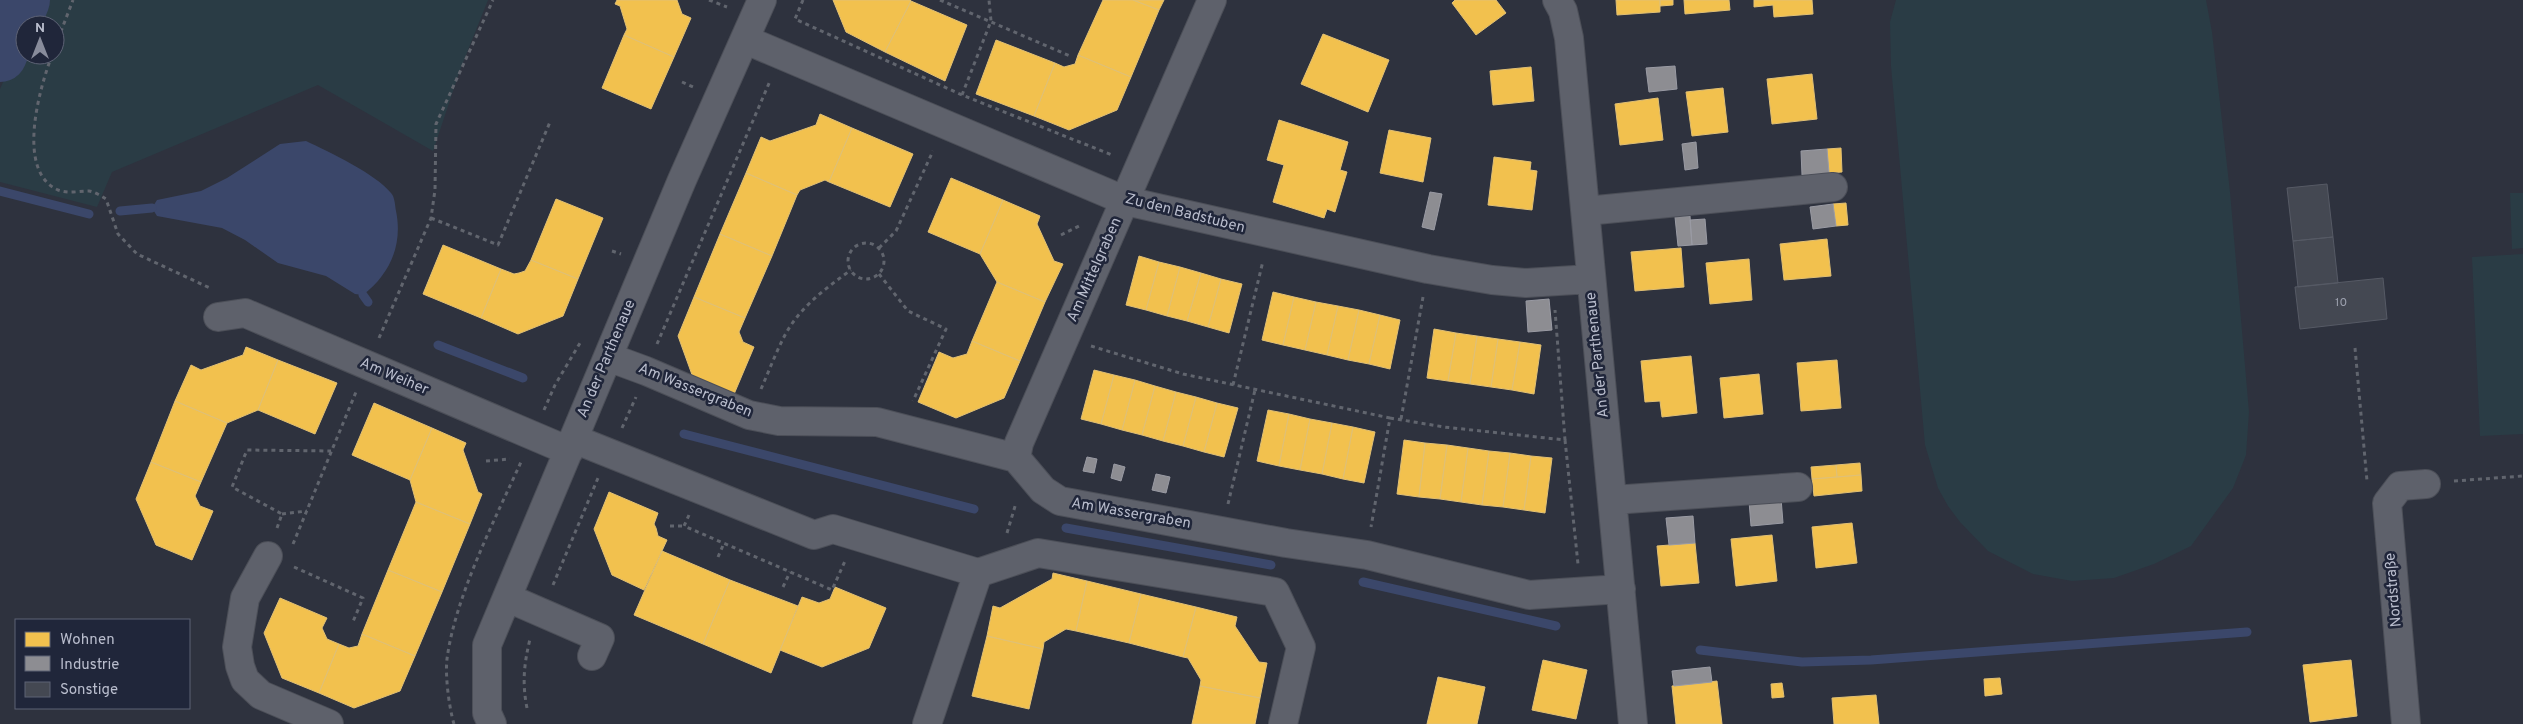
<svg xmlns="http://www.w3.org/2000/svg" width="2523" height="724" font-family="Overpass,sans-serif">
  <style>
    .green { fill: #2a3c45 }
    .water { fill: #3b476a }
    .homes { fill: #f2c14e; stroke: #e1c074 }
    .industry { fill: #8d8d92; stroke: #9a9ba4 }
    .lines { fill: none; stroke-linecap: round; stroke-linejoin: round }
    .stream { stroke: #3b476a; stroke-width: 9 }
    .river { stroke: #3b476a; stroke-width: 54 }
    .building { fill: #444852; stroke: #565a65 }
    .minor-casing { stroke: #4c4f58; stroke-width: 30 }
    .path { stroke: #61656e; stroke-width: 3; stroke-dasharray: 4 4; stroke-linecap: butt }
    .minor { stroke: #5e616b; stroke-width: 28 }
    .labels { text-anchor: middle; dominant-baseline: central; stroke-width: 5; stroke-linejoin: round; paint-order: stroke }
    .number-label { font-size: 12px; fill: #9ca0ae }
    .street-label { font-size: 15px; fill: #b9bdcd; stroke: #20263a }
  </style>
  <rect width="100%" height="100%" fill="#2e323e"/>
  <!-- green -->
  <path class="green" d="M39 0H488L460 70 433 151 318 85 112 172 97 207 0 182V89L25 32V55H55V25H28Z
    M1896 0H2206L2212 32 2230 192 2249 412 2246 455 2233 488 2191 546 2154 564 2114 578 2072 581 2033 574 1988 551 1960 522 1948 506 1938 488 1925 445 1891 66 1890 22Z
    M2510 193H2523V248L2512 249Z
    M2523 254V434L2480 436 2472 257Z"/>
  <!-- water -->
  <path class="water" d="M306 141C329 152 376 174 391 193 395 197 395 206 396 211 403 245 390 274 363 295L355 294 326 276 278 263 245 240 222 228 157 216 152 208 157 200 201 191 227 178 280 144Z"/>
  <!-- homes -->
  <path class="homes" d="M617 0H677L682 14 691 18 674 57 624 35 627 29 620 6 615 4Z
    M833 0H910L911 1 885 52 846 32Z
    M1103 0H1133L1159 10 1131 77 1078 55Z
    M1133 0H1164L1159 10Z
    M1455 0H1496L1506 13 1476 35 1452 3Z
    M1616 0H1660V12L1617 15Z
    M1660 0H1673V5L1660 6Z
    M1684 0H1729L1730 10 1685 14Z
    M1754 0H1812L1813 14 1774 17 1773 5 1754 7Z
    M911 1 967 25 945 81 885 52Z
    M1323 34 1389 60 1368 112 1301 84Z
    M624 35 674 57 651 109 602 88Z
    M996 40 1055 63 1034 116 976 94Z
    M1078 55 1131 77 1117 110 1069 130 1034 116 1055 63 1064 67 1075 64Z
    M1531 67 1534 101 1493 105 1490 71Z
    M1812 74 1817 119 1772 124 1767 79Z
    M1723 88 1728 132 1692 136 1686 92Z
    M1658 98 1663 140 1620 145 1615 104Z
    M820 114 852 128 829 182 825 180 800 190 797 195 746 173 761 137 770 141 816 125Z
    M1279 120 1348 142 1340 170 1347 172 1335 212 1327 209 1324 218 1273 202 1284 165 1267 160Z
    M852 128 913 154 890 207 829 182Z
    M1389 130 1431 138 1423 182 1380 173Z
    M1841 148 1842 172 1829 173 1827 149Z
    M1494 157 1531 162 1530 170 1537 171 1532 210 1488 205Z
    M746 173 797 195 772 256 720 234Z
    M951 178 1003 200 980 254 928 232Z
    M556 199 603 218 578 279 531 260Z
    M1003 200 1040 216 1037 224 1054 261 1063 264 1045 302 997 282 980 254Z
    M1846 203 1848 225 1836 226 1833 204Z
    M720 234 772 256 745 318 694 297Z
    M1827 239 1831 276 1784 280 1780 244Z
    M443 245 501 269 481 318 423 294Z
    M1681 248 1684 287 1635 291 1631 252Z
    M1139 256 1159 262 1146 310 1126 305Z
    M1749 259 1752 300 1710 304 1706 263Z
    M531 260 578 279 563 316 518 334 481 318 501 269 514 274 519 273 525 271Z
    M1159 262 1180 267 1167 316 1146 310Z
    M1180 267 1201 273 1187 321 1167 316Z
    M1201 273 1221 279 1208 327 1187 321Z
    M1221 279 1242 284 1229 333 1208 327Z
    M997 282 1045 302 1020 361 972 341Z
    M1273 292 1294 297 1283 345 1262 340Z
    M694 297 745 318 739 332 743 342 754 347 732 399 695 383 678 336Z
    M1294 297 1316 302 1305 350 1283 345Z
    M1316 302 1338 306 1327 355 1305 350Z
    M1338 306 1359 310 1348 360 1327 355Z
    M1359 310 1380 315 1369 364 1348 360Z
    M1380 315 1400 320 1390 369 1369 364Z
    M1434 329 1456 333 1448 381 1427 378Z
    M1456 333 1477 336 1470 384 1448 381Z
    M1477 336 1498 339 1491 387 1470 384Z
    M1498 339 1520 342 1512 390 1491 387Z
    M972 341 1020 361 1004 398 956 418 918 402 939 352 953 358 967 354Z
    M1520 342 1541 345 1534 394 1512 390Z
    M246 347 278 360 258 410 227 423 175 401 191 365 201 370 243 355Z
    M1691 356 1697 413 1662 417 1660 401 1645 402 1641 361Z
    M278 360 337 383 315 434 258 410Z
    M1837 360 1841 408 1801 411 1797 363Z
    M1094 370 1114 375 1101 424 1081 419Z
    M1759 374 1763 414 1724 418 1720 378Z
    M1114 375 1135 380 1122 430 1101 424Z
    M1135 380 1155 386 1142 435 1122 430Z
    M1155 386 1176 392 1163 441 1142 435Z
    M1176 392 1196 397 1183 446 1163 441Z
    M1196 397 1217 403 1204 452 1183 446Z
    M175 401 227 423 201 482 151 462Z
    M374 403 432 428 410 480 352 455Z
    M1217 403 1238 408 1224 457 1204 452Z
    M1268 410 1289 414 1279 466 1257 461Z
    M1289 414 1310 419 1300 470 1279 466Z
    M1310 419 1332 423 1322 474 1300 470Z
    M1332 423 1353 427 1343 479 1322 474Z
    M1353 427 1375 432 1364 483 1343 479Z
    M432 428 466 443 463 450 478 492 482 494 470 524 416 502 410 480Z
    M1404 440 1425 443 1419 497 1397 494Z
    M1425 443 1447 445 1440 499 1419 497Z
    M1447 445 1468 448 1461 502 1440 499Z
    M1468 448 1489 451 1482 505 1461 502Z
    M1489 451 1510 453 1503 507 1482 505Z
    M1510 453 1531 456 1524 510 1503 507Z
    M1531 456 1552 458 1545 513 1524 510Z
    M151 462 201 482 195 496 200 506 213 511 192 560 156 545 136 499Z
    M1860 463 1861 475 1837 477 1836 465Z
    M1836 465 1837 477 1812 479 1811 467Z
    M1861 475 1862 491 1814 496 1812 479Z
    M609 492 658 513 654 524 656 528 658 536 667 540 644 590 612 575 594 529Z
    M416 502 470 524 442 592 388 570Z
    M1852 523 1857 563 1816 568 1812 527Z
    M1772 535 1777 581 1736 586 1731 539Z
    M1695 543 1699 583 1661 586 1657 546Z
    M662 551 730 580 703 644 634 615Z
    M388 570 442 592 415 656 362 634Z
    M1053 573 1087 581 1076 631 1066 629 1044 642 1043 649 987 636 993 606 1000 608 1052 579Z
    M730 580 798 606 771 673 703 644Z
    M1087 581 1141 594 1129 643 1076 631Z
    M835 587 886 608 869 648 822 667 780 650 802 597 819 603 830 599Z
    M1141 594 1196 607 1183 657 1129 643Z
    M280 598 327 618 322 628 327 639 339 644 319 693 282 678 264 633Z
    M1196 607 1237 617 1235 626 1259 662 1267 663 1260 698 1200 686 1201 680 1188 658 1183 657Z
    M362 634 415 656 400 691 354 708 319 693 339 644 349 648 358 646Z
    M987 636 1043 649 1029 709 972 696Z
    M1543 660 1587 670 1576 719 1532 710Z
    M2351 660 2357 716 2310 722 2303 665Z
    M1438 677 1485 687 1477 724H1427Z
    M2000 678 2002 694 1985 696 1984 679Z
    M1717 681 1722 724H1676L1672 686Z
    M1782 683 1784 697 1772 698 1771 684Z
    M1200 686 1260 698 1255 724H1192Z
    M1876 695 1879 724H1834L1832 698Z"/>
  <!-- industry -->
  <path class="industry" d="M1675 66 1677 89 1649 92 1646 68Z
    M1696 142 1698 168 1685 170 1682 144Z
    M1827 149 1829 173 1802 175 1801 151Z
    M1430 192 1442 194 1434 230 1422 227Z
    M1833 204 1836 226 1813 229 1810 207Z
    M1690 216 1692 245 1678 246 1675 217Z
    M1705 219 1707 244 1692 245 1690 220Z
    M1549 299 1552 330 1528 332 1526 301Z
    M1087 457 1097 459 1094 473 1083 471Z
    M1114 464 1125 467 1121 481 1111 478Z
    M1156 474 1170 477 1166 493 1152 490Z
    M1781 498 1783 523 1751 526 1749 501Z
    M1693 516 1695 543 1669 545 1666 518Z
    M1710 667 1712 682 1674 686 1672 671Z"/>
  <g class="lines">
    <!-- stream -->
    <path class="stream" d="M0 191 89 214
      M120 211 152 208
      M363 295 368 302
      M438 345 523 378
      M684 434 974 509
      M1066 528 1271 565
      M1363 582 1556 626
      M1700 650 1802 662 1871 660 2247 632"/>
    <!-- river -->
    <path class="river" d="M0 55 23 0"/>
  </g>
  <!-- building -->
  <path class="building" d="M2327 184 2333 237 2293 241 2287 188Z
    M2333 237 2338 283 2298 287 2293 241Z
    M2383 278 2387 319 2300 329 2295 287Z"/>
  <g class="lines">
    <!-- minor casing -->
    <g class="minor-casing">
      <path id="minor" d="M1557 0 1563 11 1569 38 1633 724
        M746 40 1126 201 1428 269 1492 280 1526 283 1591 279
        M1586 211 1833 187
        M218 317 245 313 569 451
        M608 357 646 371 749 415 779 421 877 422 1016 458 1043 490 1060 501 1286 543 1367 555 1529 595 1621 589
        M574 439 814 535 833 529 978 573 1038 553 1275 592 1301 647 1283 724
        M1016 458 1019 443 1212 0
        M1613 500 1798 487
        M268 556 245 598 237 647 240 666 245 680 261 695 329 724
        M508 598 600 638 592 656
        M492 724 487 713V645L682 180 762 0
        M927 724 978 573
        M2406 724 2387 503 2400 486 2426 484"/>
    </g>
    <!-- path -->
    <path class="path" d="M709 0 727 7
      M803 0 795 19 962 95 1112 155
      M940 0 1070 56
      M55 47 73 0
      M52 55C40 87 15 171 58 190 68 194 79 191 89 191 95 192 101 196 106 199L118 234 137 254 212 289
      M682 82 693 87
      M962 95 991 21 989 0
      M431 218 498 245 550 122
      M1061 235 1081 225
      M848 261a18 18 0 1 1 36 0a18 18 0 1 1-36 0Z
      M879 248 896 231 933 151
      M612 251 621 254
      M879 274 908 311 946 329 913 401
      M379 338 431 218 435 190 436 124 493 0
      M657 344 770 81
      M1091 346 1183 374 1390 418 1371 527
      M2355 348 2367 481
      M1233 385 1263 261
      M761 389C769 371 776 352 785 335 800 307 826 288 851 270
      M544 410 555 385 580 343
      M1390 418 1444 427 1565 440 1555 310
      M1401 419 1423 297
      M622 428 636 397
      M1565 440 1578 564
      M486 461 510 459
      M2454 481 2523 476
      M1228 504 1255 390
      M282 514 307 511
      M689 515 684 526 832 590 845 561
      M670 526H684
      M277 528 282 514 232 487 247 450 331 451
      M1007 533 1016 503
      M293 544 356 392
      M718 557 724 543
      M294 567 363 598 352 624
      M553 585 598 478
      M783 587 790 572
      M527 708C522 683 524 664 530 639
      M454 724C449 707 445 676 447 659 455 597 495 519 521 462"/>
    <!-- minor -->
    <use href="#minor" class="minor"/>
  </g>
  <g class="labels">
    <!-- number labels -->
    <g class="number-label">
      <text x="2341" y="303">10</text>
    </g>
    <!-- street labels -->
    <g class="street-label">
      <text transform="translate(1185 214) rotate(14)">Zu den Badstuben</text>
      <text transform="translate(1095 270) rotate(-66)">Am Mittelgraben</text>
      <text transform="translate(1598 355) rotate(-96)">An der Parthenaue</text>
      <text transform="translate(607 359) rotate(-67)">An der Parthenaue</text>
      <text transform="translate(394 377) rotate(23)">Am Weiher</text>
      <text transform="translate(695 391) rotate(22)">Am Wassergraben</text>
      <text transform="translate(1131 514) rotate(10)">Am Wassergraben</text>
      <text transform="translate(2394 590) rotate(-95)">Nordstraße</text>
    </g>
  </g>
  <!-- legend -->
  <rect x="15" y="619" width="175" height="90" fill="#20263a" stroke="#5d6275"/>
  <rect x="25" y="632" width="25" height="15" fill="#f2c14e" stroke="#5d6275"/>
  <text x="60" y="644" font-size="15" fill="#b9bdcd">Wohnen</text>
  <rect x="25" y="656" width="25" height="15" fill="#8d8d92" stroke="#5d6275"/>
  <text x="60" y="669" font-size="15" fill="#b9bdcd">Industrie</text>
  <rect x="25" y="682" width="25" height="15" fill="#444852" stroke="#5d6275"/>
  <text x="60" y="694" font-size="15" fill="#b9bdcd">Sonstige</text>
  <!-- north arrow -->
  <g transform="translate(40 40)"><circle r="24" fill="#20263a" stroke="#5d6275"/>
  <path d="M0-4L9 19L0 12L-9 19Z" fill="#888c9b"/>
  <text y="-8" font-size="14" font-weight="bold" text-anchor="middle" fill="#b9bdcd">N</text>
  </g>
</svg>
